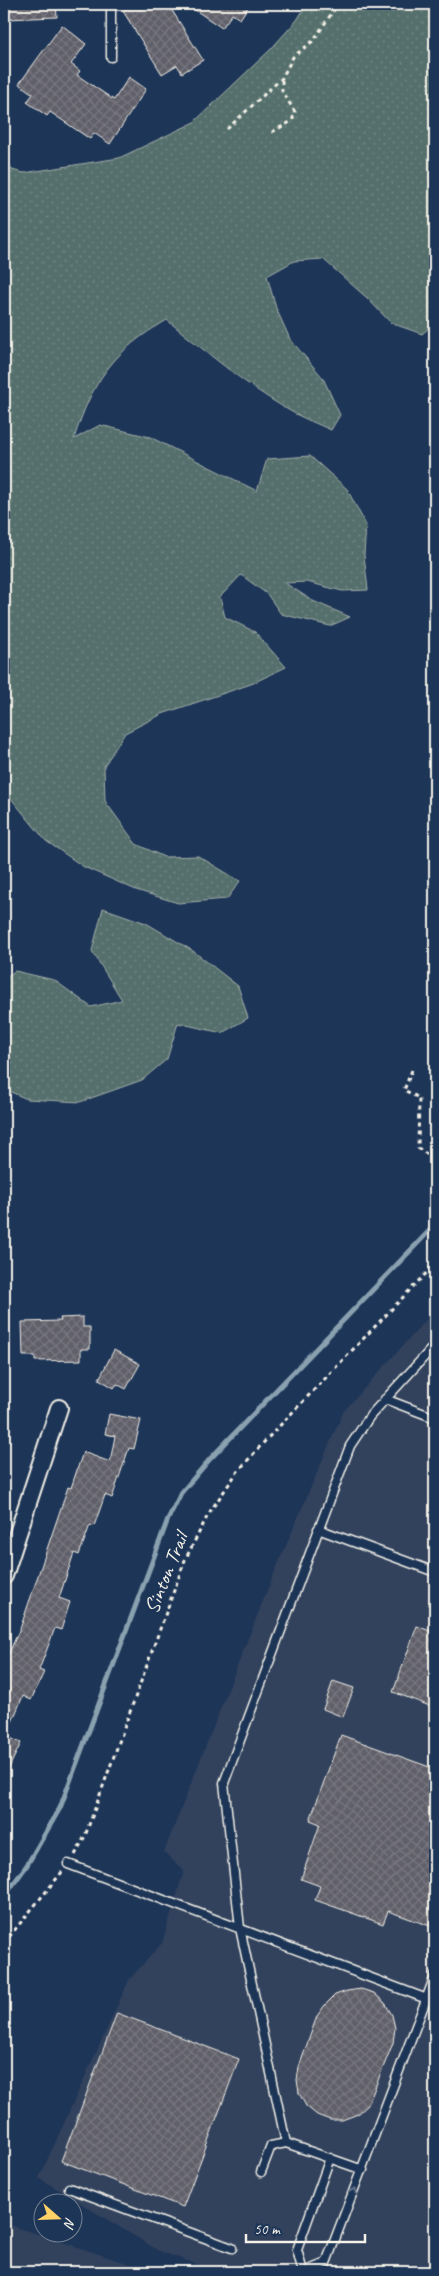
<svg xmlns="http://www.w3.org/2000/svg" width="439" height="2276" font-family="Caveat,sans-serif">
  <style>
    .built { fill: #31425d }
    .grass { fill: url(#grass-dots); stroke: #a4b0aa }
    .lines { fill: none; stroke-linecap: round; stroke-linejoin: round }
    .stream { stroke: #8aa1b0; stroke-width: 5 }
    .building { fill: url(#building-cross-hatch); stroke: #f4f1e8 }
    .lane-casing { stroke: #f4f1e8; stroke-width: 11 }
    .street-casing { stroke: #f4f1e8; stroke-width: 20 }
    .path { stroke: #f4f1e8; stroke-width: 3; stroke-dasharray: 4 4; stroke-linecap: butt }
    .lane { stroke: #1d3557; stroke-width: 8 }
    .street { stroke: #1d3557; stroke-width: 16 }
    .oneway { stroke: #68778a }
    .labels { text-anchor: middle; dominant-baseline: central; stroke-width: 4; stroke-linejoin: round; paint-order: stroke }
    .street-label { font-size: 21px; fill: #f4f1e8; stroke: #1d3557 }
  </style>
  <defs>
    <pattern id="grass-dots" width="8" height="8" patternUnits="userSpaceOnUse" patternTransform="scale(1.25)"><rect width="8" height="8" fill="#556f6c"/><path d="M2 2h.1M6 6h.1" fill="none" stroke="#6e8481" stroke-width="1.8" stroke-linecap="round"/></pattern>
    <pattern id="building-cross-hatch" width="8" height="8" patternUnits="userSpaceOnUse" patternTransform="scale(1.25)"><rect width="8" height="8" fill="#61606b"/><path d="M0 0l8 8M0 8l8-8" fill="none" stroke="#787780"/></pattern>
  </defs>
  <rect width="100%" height="100%" fill="#1d3557"/>
  <filter id="ink" filterUnits="userSpaceOnUse"><feTurbulence type="fractalNoise" baseFrequency=".02" numOctaves="2"/><feDisplacementMap in="SourceGraphic" scale="10" xChannelSelector="R" yChannelSelector="G"/><feConvolveMatrix kernelMatrix="1 2 1 2 8 2 1 2 1" color-interpolation-filters="sRGB"/></filter>
  <g filter="url(#ink)">
    <!-- built -->
    <path class="built" d="M435 1310V2272H219L159 2251 39 2178 129 1980 162 1943 184 1871 164 1852 270 1583 343 1412Z
      M4 2223 25 2230 154 2272H4Z"/>
    <!-- grass -->
    <path class="grass" d="M307 4H435V323L422 334 391 323 367 298 323 259 294 261 267 276 276 308 290 339 323 378 340 415 331 430C316 423 299 417 285 408 243 383 205 351 167 320 114 350 92 381 74 439L100 425 150 437 257 491 267 459 310 456 347 489 366 525 364 555 368 590 342 591 307 582 285 583 313 601 350 617 330 626 281 614 267 594 241 575 220 597 225 617 255 632 286 667 251 684 162 714 125 733 104 766 105 801 136 844 164 857 198 856 240 881 227 899 178 903 136 890 84 867 46 841 9 796 4 803V129L8 161 12 170 24 173 119 158 193 123 270 50 297 20Z
      M103 908 146 923 193 951 238 986 248 1018 222 1033 178 1023 167 1059 142 1080 80 1102 27 1099 4 1089V978L15 971 54 980 91 1007 122 1000 92 951Z"/>
    <g class="lines">
      <!-- stream -->
      <path class="stream" d="M4 1897 27 1865 60 1808 168 1519 181 1493 210 1459 435 1225"/>
    </g>
    <!-- building -->
    <path class="building" d="M6 4H56L57 17 6 19Z
      M134 4H168L203 60 182 73 177 65 162 74 123 11Z
      M186 4H250L240 19 232 14 222 28Z
      M62 25 86 44 71 64 80 71 77 75 114 100 129 77 146 89 110 144 94 133 90 139 50 112 47 116 27 102 33 94 19 84Z
      M83 1317V1327H90V1349H81V1360L35 1361V1356H23L22 1322 61 1321 60 1318Z
      M114 1350 140 1364 126 1389 117 1384 114 1388 99 1379Z
      M109 1414 141 1420 134 1449 129 1448 112 1498 105 1495 94 1526 90 1525 79 1555 74 1553 59 1598 70 1602 61 1630 55 1628 39 1670 44 1672 31 1700 23 1696 6 1736 21 1743 4 1778V1686L9 1674 4 1672V1664L21 1626 68 1487 71 1488 83 1452 110 1462 115 1436 105 1434Z
      M417 1626 435 1633V1708L393 1692Z
      M333 1681 354 1688 343 1717 323 1709Z
      M341 1735 435 1769V1911L430 1926 388 1911 383 1924 315 1900 320 1886 301 1879 320 1824 310 1820Z
      M361 1989 374 1993 385 2003 392 2015 395 2028 393 2043 368 2105 358 2114 342 2120H330L317 2115 306 2106 299 2093 297 2080 299 2067 317 2016 325 2005 335 1995 347 1991Z
      M117 2013 239 2059 183 2207 61 2161Z"/>
    <g class="lines">
      <!-- lane casing -->
      <g class="lane-casing">
        <path id="lane" d="M111 4V57
          M385 1399 435 1418
          M318 1529 435 1572
          M68 1864 427 1999
          M363 2170 286 2143 240 1928 224 1783 350 1446 370 1416 435 1345
          M261 2172 271 2146 286 2143
          M69 2188 232 2248
          M303 2272 297 2250 330 2158
          M304 2272 326 2263 435 1976"/>
      </g>
      <!-- street casing -->
      <g class="street-casing">
        <path id="street" d="M4 1576 59 1408"/>
      </g>
      <!-- path -->
      <path class="path" d="M227 129 282 78 293 57 313 41 338 4
        M272 132 292 121 295 112 282 91V79
        M412 1070 404 1090 419 1098 418 1148 428 1155 435 1148
        M75 1855 85 1836 185 1560 209 1513 238 1471 265 1441 435 1264
        M4 1943 62 1872"/>
      <!-- lane -->
      <use href="#lane" class="lane"/>
      <!-- street -->
      <use href="#street" class="street"/>
    </g>
    <!-- one-way arrows -->
    <defs><path id="oneway-chevron" d="M-2-3.5L2.5 0L-2 3.5" fill="none" stroke-width="1.6" stroke-linecap="round" stroke-linejoin="round" transform="scale(1.25)"/></defs>
    <use class="oneway" href="#oneway-chevron" transform="translate(354 2191) rotate(-68)"/>
  </g>
  <g class="labels">
    <!-- street labels -->
    <g class="street-label">
      <text transform="translate(166 1573) rotate(-68)">Sinton Trail</text>
    </g>
  </g>
  <!-- margin -->
  <rect width="439" height="2276" fill="none" stroke="#1d3557" stroke-width="20"/>
  <rect x="10" y="10" width="419" height="2256" fill="none" stroke="#f4f1e8" stroke-width="2" filter="url(#ink)"/>
  <!-- north arrow -->
  <g transform="translate(58 2218) rotate(110)"><circle r="24" fill="#1d3557" stroke="#738091"/>
  <path d="M0-4L9 19L0 12L-9 19Z" fill="#ffd166"/>
  <text y="-8" font-size="14" font-weight="bold" text-anchor="middle" fill="#f4f1e8">N</text>
  </g>
  <!-- scale -->
  <path d="M246 2234v8h119v-8" fill="none" stroke="#f4f1e8" stroke-width="2.5"/>
  <text x="254" y="2234" font-size="15" fill="#f4f1e8" stroke="#1d3557" stroke-width="4" paint-order="stroke">50 m</text>
</svg>
